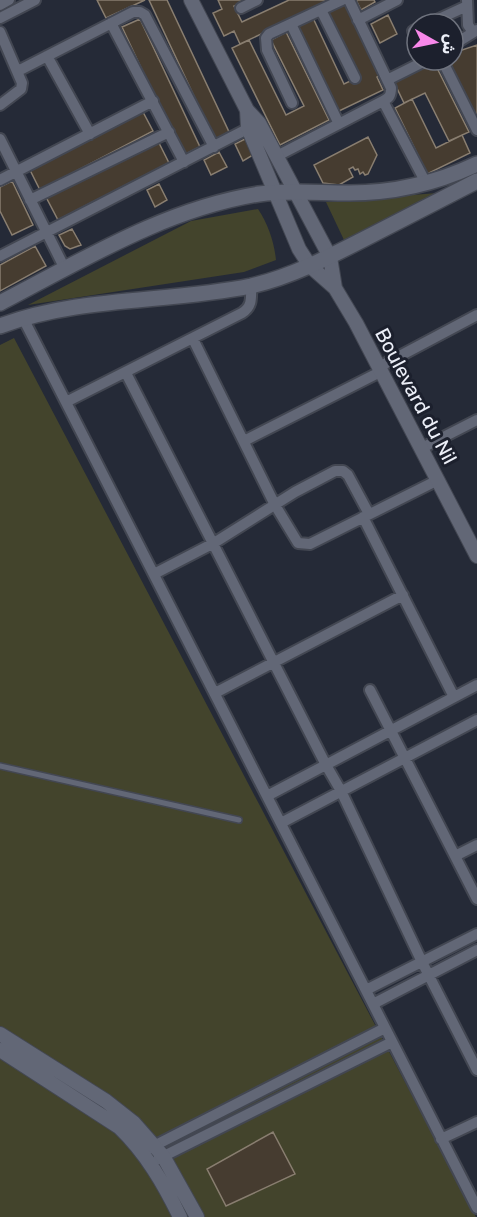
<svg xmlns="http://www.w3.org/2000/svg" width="477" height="1217" font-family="Rubik,'Noto Sans Arabic',sans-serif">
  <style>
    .green { fill: #43442c }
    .building { fill: #463c30; stroke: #897e70; stroke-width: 1.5 }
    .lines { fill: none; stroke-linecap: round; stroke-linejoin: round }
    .service-casing { stroke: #434752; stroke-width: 8 }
    .minor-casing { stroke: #434752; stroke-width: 14 }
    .tertiary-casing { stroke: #434752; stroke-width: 16 }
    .secondary-casing { stroke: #434752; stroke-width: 18 }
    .service { stroke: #626776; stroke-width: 5 }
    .minor { stroke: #626776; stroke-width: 10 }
    .tertiary { stroke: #626776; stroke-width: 14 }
    .secondary { stroke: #626776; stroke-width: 15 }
    .labels { text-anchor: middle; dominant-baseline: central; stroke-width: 6; stroke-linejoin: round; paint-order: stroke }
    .street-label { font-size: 20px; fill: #eceff8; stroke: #1c202d }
  </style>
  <rect width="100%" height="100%" fill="#252a37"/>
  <!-- green -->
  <path class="green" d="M437 193 344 240 326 202Z
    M258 209C268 224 274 241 276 260L244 272 28 305 191 221Z
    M14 338 476 1217H0V345Z"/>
  <!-- building -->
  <path class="building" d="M97 0H145L106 18Z
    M149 0H167L230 134 215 141Z
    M218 0H247L234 6 242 22 289 0H334L240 44 234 31 224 36 213 13 222 9Z
    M356 0H374L375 2 361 10Z
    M344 1 379 76 377 77 383 90 337 112 297 26 313 18 344 84 359 77 327 9Z
    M388 15 397 34 380 43 371 24Z
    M140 19 200 147 182 156 122 27Z
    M286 32 329 120 280 145 232 48 249 40 286 115 304 106 271 40Z
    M477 45V117L447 60H453V53Z
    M433 60 469 132 449 141 425 93 404 103 393 80Z
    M412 99 436 148 462 135 470 153 427 174 395 108Z
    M143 112 153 131 40 190 30 170Z
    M368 137 377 155 368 174 365 175 363 172 360 174 358 169 355 170 353 167 349 169 353 177 339 185 323 183 314 165Z
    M157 139 169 163 58 220 46 197Z
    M245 139 253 155 243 161 235 144Z
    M219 152 227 167 211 175 204 160Z
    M12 181 33 225 12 235 0 211V187Z
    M159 184 167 200 155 207 147 190Z
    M72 229 81 245 70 249 65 246 59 235Z
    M35 246 46 266 0 291V265Z
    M273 1132 295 1174 226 1206 207 1169Z"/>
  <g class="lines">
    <!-- service casing -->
    <g class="service-casing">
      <path id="service" d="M0 766 239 820"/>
    </g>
    <!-- minor casing -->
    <g class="minor-casing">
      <path id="minor" d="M467 0 468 25 473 32
        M0 5 9 0
        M241 8 257 0
        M321 10 355 78
        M0 18 35 0
        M358 20 397 0
        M111 23 184 162
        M291 24 339 124
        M428 24 467 6
        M413 31 417 29
        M0 32 22 83 21 89 0 105
        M453 45 477 30
        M47 56 90 134
        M442 60 477 130
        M18 71 133 12H140L145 15 214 147
        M387 80 427 60
        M383 101 426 183
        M292 103 267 50 266 38 269 34 342 0
        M0 139 65 269
        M277 156 383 101C389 98 391 96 391 88L349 0
        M0 180 153 101
        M30 200 169 132
        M0 256 253 126
        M23 318 477 1208
        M193 339 275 505 298 543 310 544 438 480
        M379 367 477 315
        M126 373 326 765 341 791 422 962 477 1070
        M66 402 242 313C253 306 251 297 251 286
        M244 441 382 371
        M422 448 477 420
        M363 517 454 697
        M154 574 214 543 295 492 335 471H343L348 475 369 514
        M370 690 477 899
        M215 693 403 595
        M267 796 477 685
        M281 823 477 720
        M455 856 477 845
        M366 990 477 934
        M373 1004 477 950
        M441 1139 477 1122
        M148 1149 385 1028
        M158 1159 392 1042"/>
    </g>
    <!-- tertiary casing -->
    <g class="tertiary-casing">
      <path id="tertiary" d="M191 0 247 110 259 123 330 257 335 288
        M247 110 248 128 299 249 310 266 335 288 356 323 477 556
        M0 1034 106 1101 134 1123 163 1156 197 1217
        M0 1050 119 1127C146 1153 164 1184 180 1217"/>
    </g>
    <!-- secondary casing -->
    <g class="secondary-casing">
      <path id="secondary" d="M0 303C83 260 165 209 259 194 288 190 319 193 349 193 394 193 437 183 477 164
        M0 326C81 296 168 303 251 286 294 276 333 255 372 235 407 217 442 199 477 181"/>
    </g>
    <!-- service -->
    <use href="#service" class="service"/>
    <!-- minor -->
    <use href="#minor" class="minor"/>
    <!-- tertiary -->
    <use href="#tertiary" class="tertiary"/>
    <!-- secondary -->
    <use href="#secondary" class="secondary"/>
  </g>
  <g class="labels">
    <!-- street labels -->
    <g class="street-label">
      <text transform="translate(416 396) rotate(62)">Boulevard du Nil</text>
    </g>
  </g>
  <!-- north arrow -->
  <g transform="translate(435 42) rotate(99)"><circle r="28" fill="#1c202d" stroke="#6f737e" stroke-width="1.5"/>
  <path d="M0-4.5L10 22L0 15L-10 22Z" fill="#f888ea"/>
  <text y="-9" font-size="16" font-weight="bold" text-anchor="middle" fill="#eceff8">ش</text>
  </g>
</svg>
